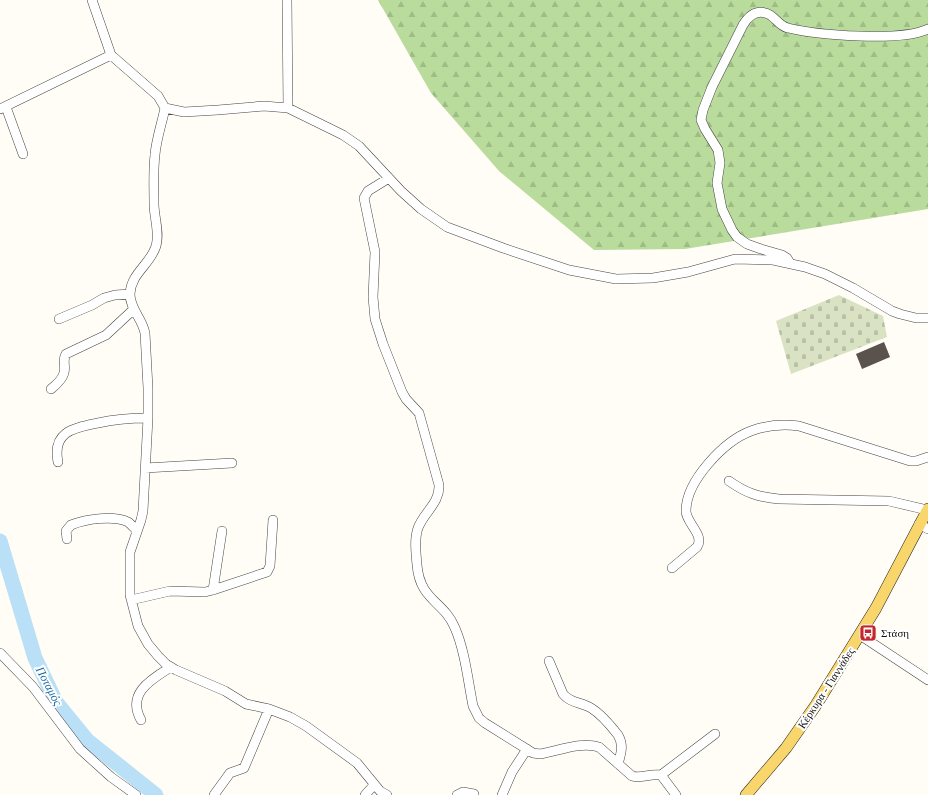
<svg xmlns="http://www.w3.org/2000/svg" width="928" height="795" font-family="Georgia,serif">
  <style>
    .forest { fill: url(#forest-firs) }
    .cemetery { fill: url(#cemetery-stones) }
    .lines { fill: none; stroke-linecap: round; stroke-linejoin: round }
    .river { stroke: #b9e0f7; stroke-width: 15 }
    .building { fill: #5a524d }
    .minor-casing { stroke: #444; stroke-width: 10 }
    .major-casing { stroke: #222; stroke-width: 12 }
    .minor { stroke: #fff; stroke-width: 9 }
    .major { stroke: #f9d66b; stroke-width: 11 }
    .labels { text-anchor: middle; dominant-baseline: central; stroke-width: 4; stroke-linejoin: round; paint-order: stroke }
    .poi-label { font-size: 11px; fill: #111; stroke: #fff; text-anchor: start }
    .street-label { font-size: 11px; fill: #111; stroke: #fff }
    .water-label { font-size: 12px; font-style: italic; fill: #1768a6; stroke: #fff }
  </style>
  <defs>
    <pattern id="forest-firs" width="22" height="20" patternUnits="userSpaceOnUse"><rect width="22" height="20" fill="#b9dc9c"/><path d="M5 1l3.5 6h-7zM16 11l3.5 6h-7z" fill="#9ebc85"/></pattern>
    <pattern id="cemetery-stones" width="16" height="16" patternUnits="userSpaceOnUse"><rect width="16" height="16" fill="#d9e3c4"/><path d="M2 7V4a2 2 0 0 1 4 0v3zM10 15v-3a2 2 0 0 1 4 0v3z" fill="#b9c2a7"/></pattern>
  </defs>
  <rect width="100%" height="100%" fill="#fffdf5"/>
  <!-- forest -->
  <path class="forest" d="M378 0H928V209L685 249 594 250 499 171 431 93Z"/>
  <!-- cemetery -->
  <path class="cemetery" d="M839 295 883 316 887 337 791 374 776 321Z"/>
  <g class="lines">
    <!-- river -->
    <path class="river" d="M0 541 35 658 56 702 87 740 156 795"/>
  </g>
  <!-- building -->
  <path class="building" d="M884 342 890 357 862 369 856 354Z"/>
  <g class="lines">
    <!-- minor casing -->
    <g class="minor-casing">
      <path id="minor" d="M92 0 111 55 158 96 165 108C162 123 156 140 155 155 153 171 154 188 154 204 154 217 160 233 156 246 150 265 131 273 130 294 130 309 142 318 145 333L148 388V418L143 511 141 520 130 552V595L138 626 148 644 158 656 166 664 176 670 225 691 246 704 269 709 290 717 306 726 357 763 380 791 387 795
        M287 0 288 108
        M6 107 23 154
        M165 108 184 112 218 110 264 106 288 108 343 135 359 146 401 191 421 209 447 227 503 248 569 270 616 279 653 278 688 272 735 259 773 260 805 267 825 274 853 288 892 311 900 314 916 318H928
        M0 109 111 55
        M389 178 368 191 364 198 375 252 373 297 375 319 383 344 402 392 406 399 419 413 439 485C440 503 424 512 418 528 414 539 416 553 417 565 420 601 444 601 455 628 465 651 468 681 473 706L479 718 485 723 533 753 540 754C558 751 581 741 599 747L632 776C641 779 651 773 661 775L676 795
        M790 263 787 258 782 255 761 249 747 244 737 237 732 230 722 209 717 183 720 163 718 150 705 129 701 120 703 110 712 87 743 25C748 17 755 10 765 13 774 14 778 26 788 28 817 35 901 42 928 29
        M59 319 92 305 104 298 115 295 130 294
        M51 389C56 385 62 380 64 373 66 366 62 360 66 354L106 335 134 309
        M58 462C52 431 74 428 98 423 116 419 129 418 148 418
        M145 468 232 463
        M729 481C746 493 758 497 779 499L889 501 927 510
        M919 524 928 529
        M67 539 66 531 71 525C86 519 113 515 128 522 131 524 134 528 137 531
        M672 568 697 547C705 535 686 523 686 511 686 481 724 441 751 431 767 425 783 424 799 426L910 461H916L928 457
        M213 590 222 531
        M131 600 170 591 205 592 213 590 267 572 270 566 273 520
        M860 635 928 680
        M0 653 33 687 80 749 111 777 136 795
        M549 661 563 694C570 703 581 702 591 708 601 714 611 726 618 735 624 745 621 754 618 764
        M141 720C126 693 152 679 171 667
        M661 775 715 734
        M214 795 230 773 244 768 269 709
        M365 795 374 785
        M457 795 463 792 474 794
        M502 795 512 772 527 749"/>
    </g>
    <!-- major casing -->
    <g class="major-casing">
      <path id="major" d="M746 795 786 748 816 705 876 608 928 509"/>
    </g>
    <!-- minor -->
    <use href="#minor" class="minor"/>
    <!-- major -->
    <use href="#major" class="major"/>
  </g>
  <!-- icons -->
  <defs>
    <g id="bus-square" transform="scale(0.9)"><rect x="-9" y="-9" width="18" height="18" rx="4" fill="#c4262e" stroke="#fff"/><path d="M-5-6H5V4H4V6H2V4H-2V6H-4V4H-5ZM-3.5-4V0h7V-4ZM-3.5 1.2v1.5H-2V1.2ZM2 1.2v1.5H3.5V1.2Z" fill="#fff"/></g>
  </defs>
  <g fill-rule="evenodd">
    <use href="#bus-square" x="868" y="633"/>
  </g>
  <g class="labels">
    <!-- poi labels -->
    <g class="poi-label">
      <text x="881" y="633">Στάση</text>
    </g>
    <!-- street labels -->
    <g class="street-label">
      <text transform="translate(826 688) rotate(-57)">Κέρκυρα - Γιαννάδες</text>
    </g>
    <!-- water labels -->
    <g class="water-label">
      <text transform="translate(49 686) rotate(62)">Ποταμός</text>
    </g>
  </g>
</svg>
